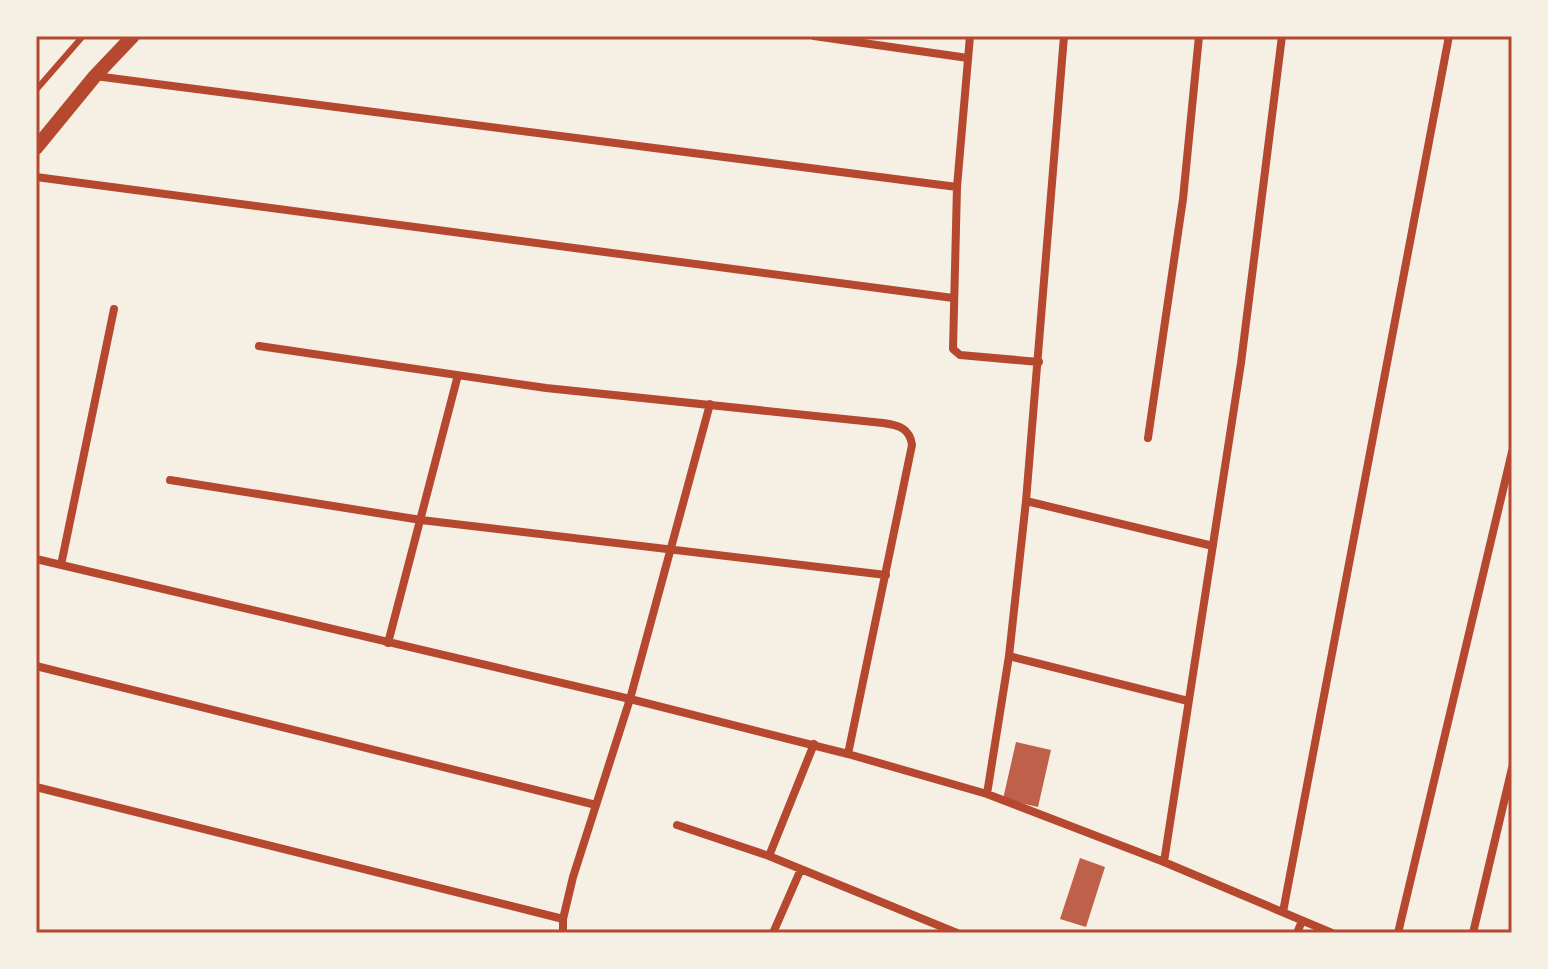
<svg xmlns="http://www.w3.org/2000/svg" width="1548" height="969" font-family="'Golos Text',sans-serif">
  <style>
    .building { fill: #bf614a }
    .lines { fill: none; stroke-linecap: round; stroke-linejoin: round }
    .service { stroke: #b5482f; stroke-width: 6 }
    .minor { stroke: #b5482f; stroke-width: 8 }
    .tertiary { stroke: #b5482f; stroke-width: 14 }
    .neatline { fill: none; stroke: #b5482f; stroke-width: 3 }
  </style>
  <rect width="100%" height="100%" fill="#f6efe4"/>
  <!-- building -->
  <path class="building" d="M1016 742 1051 750 1038 807 1003 799Z
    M1080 858 1105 867 1086 927 1060 919Z"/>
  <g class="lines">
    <!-- service -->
    <path class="service" d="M36 90 83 36"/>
    <!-- minor -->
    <path class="minor" d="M814 36 968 58
      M970 36 957 187 953 349 960 355 1039 362
      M95 76 957 187
      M36 177 953 298
      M259 346 546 388 883 423C898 425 910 428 912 445L848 754
      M1148 438 1183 199 1199 36
      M170 480 421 520 886 575
      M1026 501 1213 546
      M36 559 630 699 848 754 987 794 1164 862 1332 933
      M61 565 114 309
      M388 643 458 375
      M1009 656 1188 701
      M36 666 596 805
      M36 787 563 919
      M987 794 1009 656 1026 501 1064 36
      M677 825 769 856 957 933
      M769 856 814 744
      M1164 862 1241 363 1282 36
      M1283 912 1449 36
      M563 933V919L573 877 630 699 710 404
      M773 933 801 869
      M1297 933 1302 921
      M1398 933 1512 452
      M1473 933 1512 768"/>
    <!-- tertiary -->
    <path class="tertiary" d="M36 148 95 76 133 36"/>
  </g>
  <!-- border -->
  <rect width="1548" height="969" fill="none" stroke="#f6efe4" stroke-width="76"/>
  <rect x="38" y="38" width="1472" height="893" class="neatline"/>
</svg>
